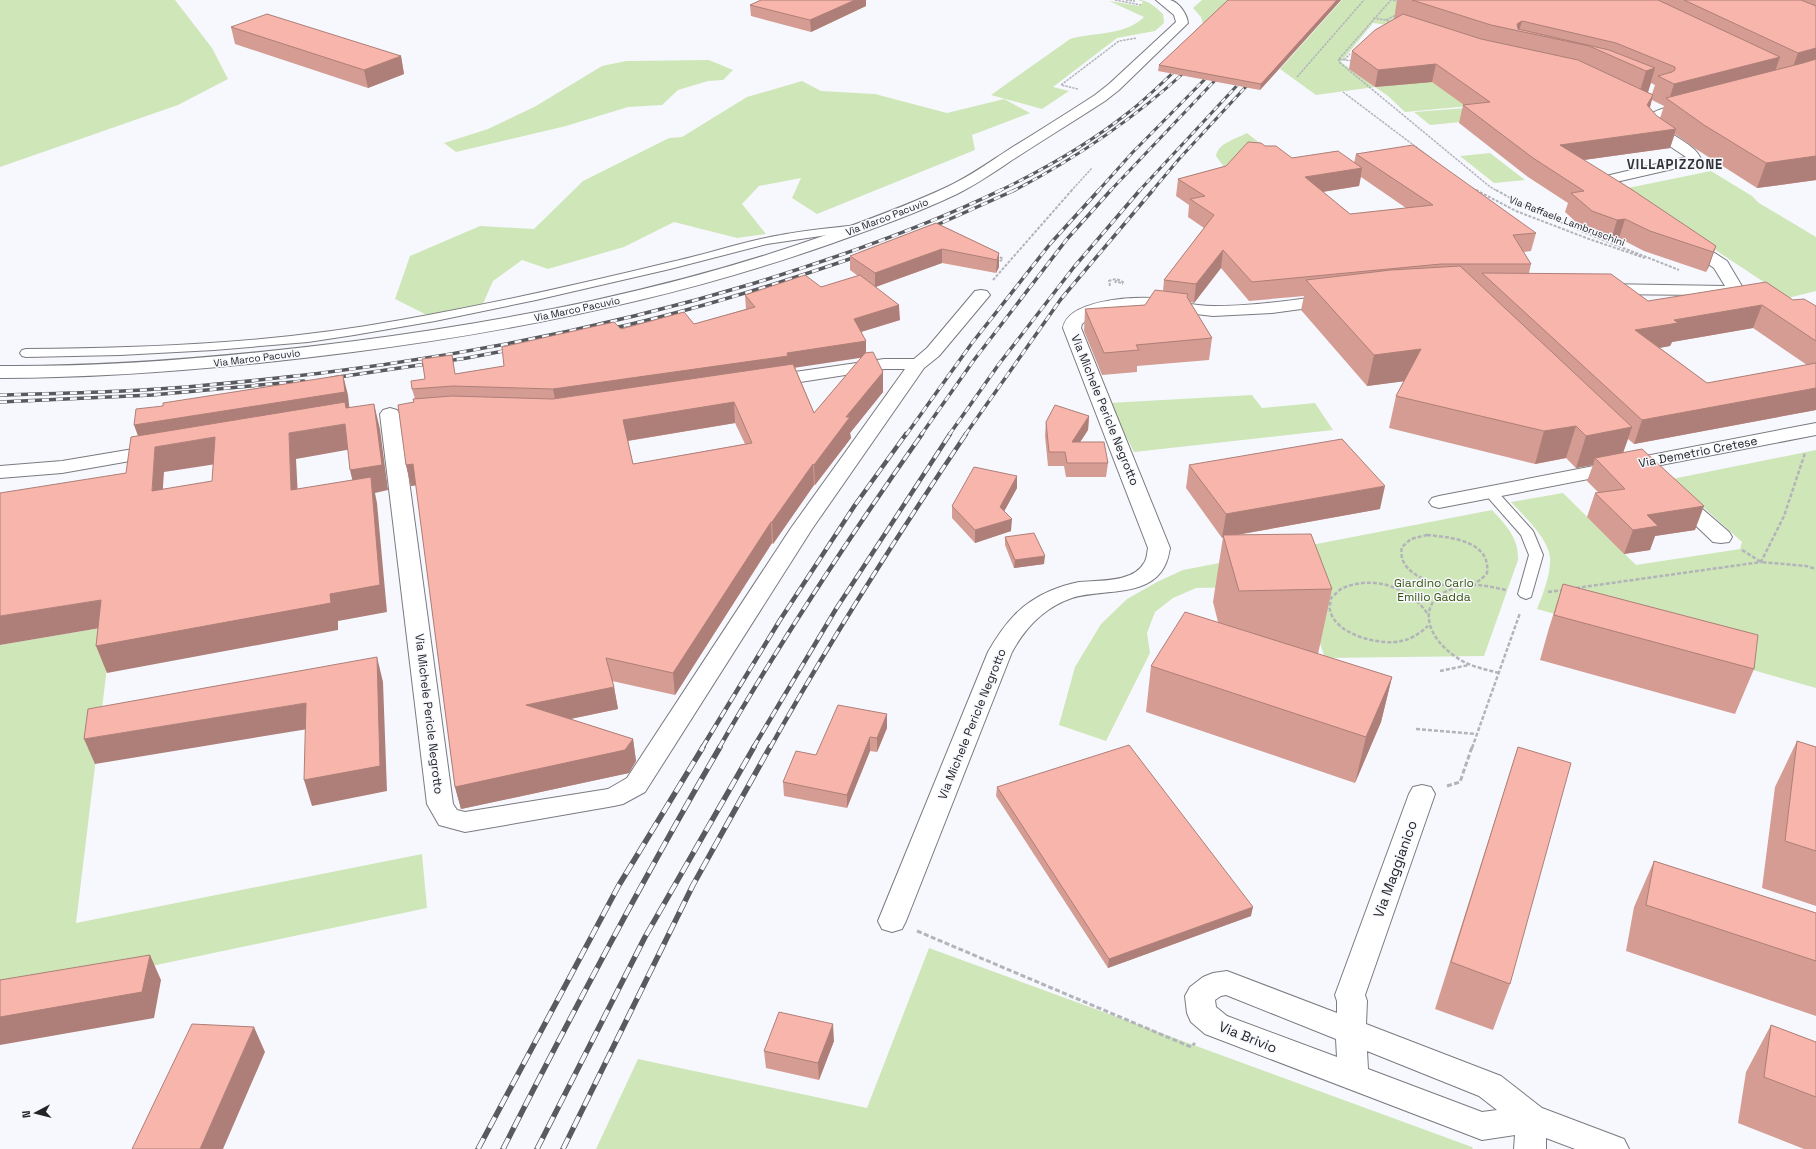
<svg xmlns="http://www.w3.org/2000/svg" width="1816" height="1149" font-family="'Space Grotesk',sans-serif">
  <style>
    .green { fill: #cfe6b9 }
    .lines { fill: none; stroke-linecap: round; stroke-linejoin: round }
    .service-casing { stroke: #7a7b80; stroke-width: 2 }
    .minor-casing { stroke: #7a7b80; stroke-width: 2 }
    .path-far3 { stroke: #b3b4b9; stroke-width: 1.5; stroke-dasharray: 2.5 1; stroke-linecap: butt }
    .path-far2 { stroke: #b3b4b9; stroke-width: 2; stroke-dasharray: 3 1.5; stroke-linecap: butt }
    .path-far1 { stroke: #b3b4b9; stroke-width: 2.5; stroke-dasharray: 4 2; stroke-linecap: butt }
    .path { stroke: #b3b4b9; stroke-width: 3; stroke-dasharray: 5 2.5; stroke-linecap: butt }
    .service { fill: #fff; fill-rule: evenodd }
    .minor { fill: #fff; fill-rule: evenodd }
    .rail-far3-casing { stroke: #595a5d; stroke-width: 3 }
    .rail-far2-casing { stroke: #595a5d; stroke-width: 3.5 }
    .rail-far1-casing { stroke: #595a5d; stroke-width: 4.5 }
    .rail-casing { stroke: #595a5d; stroke-width: 5.5 }
    .rail-far3 { stroke: #f7f8fe; stroke-width: 2; stroke-dasharray: 5.5; stroke-linecap: butt }
    .rail-far2 { stroke: #f7f8fe; stroke-width: 2.5; stroke-dasharray: 7; stroke-linecap: butt }
    .rail-far1 { stroke: #f7f8fe; stroke-width: 3; stroke-dasharray: 9; stroke-linecap: butt }
    .rail { stroke: #f7f8fe; stroke-width: 4; stroke-dasharray: 12; stroke-linecap: butt }
    .wall { fill: #d49c93; fill-rule: evenodd }
    .shaded-wall { fill: #ad7f78 }
    .building { fill: #f7b5ab; stroke: #ad7f78; fill-rule: evenodd }
    .labels { text-anchor: middle; dominant-baseline: central; stroke-width: 3; stroke-linejoin: round; paint-order: stroke }
    .far-street-label { font-size: 10px; fill: #232426; stroke: #f7f8fe }
    .street-label { font-size: 12px; fill: #232426; stroke: #f7f8fe }
    .park-label { font-size: 12px; fill: #3a570f; stroke: #f7f8fe }
    .far-district-label { font-size: 13px; font-weight: bold; letter-spacing: 1px; fill: #313236; stroke: #f7f8fe }
    .near-street-label { font-size: 14px; fill: #232426; stroke: #f7f8fe }
  </style>
  <rect width="100%" height="100%" fill="#f7f8fe"/>
  <!-- green -->
  <path class="green" d="M0 0H175L212 48 228 79 178 105 0 167Z
    M1138 0C1149 0 1155 7 1163 14L1164 23 1155 31 1117 38 1053 87 1069 91 1042 109 991 95 1070 39C1094 32 1125 36 1144 17L1109 1 1140 6 1143 2Z
    M1202 0H1233L1204 27 1201 17 1193 8Z
    M1342 0H1487C1460 2 1405 5 1388 25L1373 23 1341 62 1375 87 1472 77 1512 102 1405 112 1388 96 1375 87 1316 95 1280 69Z
    M709 60 733 70 723 80 708 81 678 90 662 105 628 107 566 126 456 152 444 143 488 129 536 106 602 66 626 61Z
    M802 81 821 91 875 94 947 113 1004 99 1030 113 972 135 975 150 817 214 792 198 801 178 759 186 742 204 766 234 737 238 674 222 624 247 548 269 522 260 493 281 482 306 429 316 395 299 410 256 480 226 534 229 583 181 669 138 682 137 747 97Z
    M1466 108 1482 120 1430 125 1414 112Z
    M1247 133 1272 153 1237 156 1224 167 1216 156C1218 143 1236 139 1247 133Z
    M1490 153 1525 180 1494 183 1460 156Z
    M1711 171 1752 196 1759 203 1816 237V291L1788 298 1626 191 1628 188Z
    M1252 395 1262 408 1315 403 1333 430 1134 452 1109 403Z
    M1816 450V688L1537 609C1543 594 1551 574 1550 557 1548 538 1523 515 1511 502L1563 493 1636 565 1740 549 1742 542 1672 479Z
    M1492 510C1506 525 1519 538 1518 560L1484 656 1325 658 1300 586 1196 588 1173 598 1155 612 1147 633 1150 653 1106 741 1059 725 1075 667 1101 624 1127 599 1157 582 1183 570Z
    M112 626 76 923 422 854 427 908 0 998V645Z
    M929 948 1472 1147 1473 1149H596L638 1059 867 1108Z"/>
  <g class="lines">
    <!-- service casing -->
    <g class="service-casing">
      <path id="service" d="M857 225 861 226 862 228 861 230 767 244 670 269 536 300 435 321 354 335 308 342 214 350 120 355 26 357 22 356 20 353 22 350 26 349C152 348 277 343 401 320 491 304 581 284 671 262 708 254 744 241 781 235 806 230 832 228 857 225Z
        M1491 489 1496 490 1533 531 1543 555 1531 597 1526 599 1521 597 1518 594 1529 555 1521 535 1484 493 1486 490Z"/>
    </g>
    <!-- minor casing -->
    <g class="minor-casing">
      <path id="minor" d="M1156 0C1160 0 1166 0 1170 0 1179 2 1187 14 1188 23L1119 90 1105 101C1076 120 1046 138 1017 157 997 170 979 183 957 194 917 213 875 228 833 243 678 298 516 331 353 352 236 367 118 378 0 378V366C119 367 237 356 355 341 515 320 674 289 826 235 867 220 909 205 949 186 970 176 988 163 1008 150 1037 132 1066 114 1095 95L1109 84 1176 22 1174 15Z
        M1691 102 1696 103 1698 106 1696 109 1668 116 1657 122C1668 135 1698 145 1701 160L1699 163 1616 182 1615 183V187L1628 197 1625 200C1614 203 1600 194 1599 182L1606 176 1686 157 1653 135 1643 122C1648 109 1678 105 1691 102Z
        M1687 237 1693 239 1727 261 1743 288 1751 289 1754 293 1751 297 1745 298 1706 295 1603 294 1597 293 1595 289 1597 285 1603 284 1725 286 1714 268 1681 245 1679 242 1681 239Z
        M981 290 987 291 990 295 939 356 924 368 812 529 645 792 623 804 614 806 465 832 439 825 427 804 380 414 383 410 390 408 397 410 400 414 453 804 457 810 465 812 608 789 627 778 791 528 905 369H884L768 387 761 385 759 381 761 377 884 359H914L927 348 975 291Z
        M1332 295 1338 296 1341 300 1338 304 1272 313 1213 316 1153 309 1132 308 1101 313 1092 316 1082 324 1081 328 1170 548C1169 553 1168 559 1166 563 1151 599 1102 588 1072 598 1045 607 1025 628 1012 652L906 921 902 929 892 932 882 929 878 921 988 652C1004 624 1020 604 1050 591 1059 587 1069 584 1079 582 1098 580 1133 583 1144 563 1147 559 1147 553 1148 548L1063 328C1068 300 1130 297 1153 298 1173 300 1193 306 1213 306 1253 306 1293 300 1332 295Z
        M1816 423V435L1439 508 1432 506 1429 502 1432 498 1439 496Z
        M157 445 164 447 167 451 164 455 62 473 0 478V466L62 461Z
        M1678 492 1685 494 1729 532 1732 537 1729 542 1721 543 1713 542 1671 502 1668 498 1671 494Z
        M1422 785 1431 787 1435 794 1365 995 1367 1001 1366 1024 1501 1076 1542 1108 1624 1139 1629 1149H1575L1546 1138V1149H1514L1515 1135 1482 1140 1205 1034 1191 1022 1187 1013 1185 996 1190 987 1203 977 1213 973 1227 971 1337 1013V1001L1335 995 1409 794 1413 787ZM1226 995 1336 1039 1337 1057 1227 1016 1216 1007 1215 1000 1221 996ZM1367 1051 1479 1096 1497 1110 1482 1112 1368 1069Z"/>
    </g>
    <!-- path-far3 -->
    <path class="path-far3" d="M1115 0 1141 5
      M1126 0 1135 1
      M1393 0 1399 2
      M1373 18 1386 20
      M1392 23 1386 20 1396 15
      M1339 59V62L1489 186 1497 191
      M1339 59 1391 0
      M1339 59 1352 61
      M1344 60 1350 54
      M1297 77 1364 0
      M1078 89 1061 85 1119 41 1137 38
      M1343 92 1440 165
      M1474 189 1477 191
      M1071 191 1092 168"/>
    <!-- path-far2 -->
    <path class="path-far2" d="M1476 190 1516 211 1589 239 1645 258
      M1496 190C1554 223 1617 245 1679 270
      M996 255 1003 259 997 263
      M993 280 1072 190
      M1115 283 1116 281 1123 284
      M1110 286 1109 281C1115 278 1120 279 1125 284"/>
    <!-- path-far1 -->
    <path class="path-far1" d="M1427 535C1451 537 1491 541 1487 573 1482 579 1477 583 1470 585 1447 591 1395 577 1402 547L1411 539Z
      M1742 550 1761 562 1806 566 1816 569
      M1576 588 1761 562 1784 516 1805 453
      M1548 592 1563 590
      M1427 613C1409 587 1373 575 1343 588 1338 590 1335 595 1331 598 1331 602 1329 606 1330 610 1335 635 1381 646 1401 641 1412 639 1420 633 1428 626
      M1440 671 1469 665
      M1499 673C1484 669 1468 666 1456 657 1422 634 1415 595 1463 586 1477 583 1492 587 1506 590
      M1416 729 1477 734
      M1472 748 1520 613"/>
    <!-- path -->
    <path class="path" d="M1447 786 1460 782 1472 747
      M917 931 1191 1047 1195 1043"/>
    <!-- service -->
    <use href="#service" class="service"/>
    <!-- minor -->
    <use href="#minor" class="minor"/>
    <!-- rail-far3 casing -->
    <g class="rail-far3-casing">
      <path id="rail-far3" d="M999 191C1045 169 1090 143 1129 112 1147 98 1163 82 1179 67
        M1013 191C1077 158 1135 118 1188 69
        M1098 191 1132 153 1212 72
        M1110 191 1222 73
        M1139 191 1244 78
        M1152 191 1179 159 1253 79"/>
    </g>
    <!-- rail-far2 casing -->
    <g class="rail-far2-casing">
      <path id="rail-far2" d="M930 228 1015 190
        M610 329C695 310 778 284 861 255
        M332 378 467 358 514 349
        M0 395C69 393 138 392 207 385 392 369 576 337 755 283 839 257 922 228 1001 190
        M0 402 152 395 304 381
        M906 435 972 343 1050 244 1099 190
        M921 435 974 360 1067 239 1111 190
        M949 435 999 364 1074 267 1140 190
        M965 435 1061 299 1153 190"/>
    </g>
    <!-- rail-far1 casing -->
    <g class="rail-far1-casing">
      <path id="rail-far1" d="M702 748 780 620 855 505 906 434
        M719 748C781 640 850 536 922 434
        M753 748 836 609 950 434
        M770 748C830 640 897 536 966 434"/>
    </g>
    <!-- rail casing -->
    <g class="rail-casing">
      <path id="rail" d="M478 1149 619 885 703 747
        M503 1149C572 1013 643 879 720 747
        M537 1149 645 937 754 747
        M563 1149 693 885 770 747"/>
    </g>
    <!-- rail-far3 -->
    <use href="#rail-far3" class="rail-far3"/>
    <!-- rail-far2 -->
    <use href="#rail-far2" class="rail-far2"/>
    <!-- rail-far1 -->
    <use href="#rail-far1" class="rail-far1"/>
    <!-- rail -->
    <use href="#rail" class="rail"/>
  </g>
  <!-- wall -->
  <path class="wall" d="M761 0H866V6L811 32 751 16 750 5Z
    M1228 0H1341L1260 90 1158 71 1159 65Z
    M1397 0H1816V180L1757 188 1696 149 1675 134 1670 148 1583 160 1716 246 1709 266 1706 272 1644 251 1619 238 1611 240 1586 231 1565 212 1568 203 1528 177 1459 123 1463 105H1464L1432 82 1375 87 1349 69 1352 51 1395 19H1394ZM1651 83 1655 85 1652 94 1647 92H1648ZM1652 100 1664 106 1660 118 1657 116 1650 108Z
    M231 27 401 56 404 74 368 88 235 44Z
    M1265 146 1292 158 1354 163 1356 154 1536 233 1531 251 1523 252 1531 264 1529 273 1648 301 1793 300 1816 306V410L1634 444 1628 439 1623 452 1695 530 1655 536 1650 550 1624 554 1587 517 1595 493H1599L1587 481 1593 465 1576 468 1566 458 1535 464 1389 428 1396 396 1404 381 1367 386 1301 310 1304 296 1249 301 1221 268 1194 303 1190 302 1212 338 1209 360 1137 366V372L1102 375 1084 331 1085 309 1145 305 1163 291 1164 280 1204 228 1188 217 1189 205 1176 196 1178 179 1226 166ZM1361 177 1406 208 1350 214 1323 192 1359 186ZM1753 328 1807 365 1707 383 1660 348 1670 346 1672 342Z
    M936 223 999 253V267L996 273 942 263 876 287 900 320 861 332 866 341V353L883 392 850 433 851 438 815 485H814L773 544 772 543 675 695 612 681 614 687 618 709 571 719 633 739 636 761 629 773 461 809 455 787 416 485 411 486 406 465 414 402 415 399 412 389 425 379 504 366 621 329 694 324 746 309 745 295 821 287 858 276 850 270V256ZM862 357 814 413 795 367ZM735 423 745 444 633 464 628 441Z
    M1089 416 1088 430 1080 442 1108 463 1106 477H1066L1064 466H1048L1045 436 1046 422Z
    M1189 465 1380 509 1237 535 1332 589 1318 654 1392 677 1381 722 1355 783 1146 712 1151 666 1218 622 1213 602 1223 537 1222 538 1186 488Z
    M1017 476V488L1004 511 1011 531 975 543 952 518V506Z
    M1005 537 1044 564 1014 568 1005 545Z
    M1563 584 1754 669 1735 714 1540 660 1549 628Z
    M887 728 877 752 870 751 847 808 784 796 783 782 816 755Z
    M1797 741 1816 747V906L1762 888 1775 787Z
    M1518 747 1510 984 1493 1030 1435 1009Z
    M997 787 1251 916 1108 968 996 796Z
    M1654 861 1816 913V1016L1626 951 1634 907Z
    M1771 1025 1816 1042V1149H1804L1738 1123 1746 1072Z
    M834 1041 819 1080 766 1068 764 1051Z"/>
  <!-- shaded-wall -->
  <path class="shaded-wall" d="M855 0H866V6L811 32 810 20Z
    M1337 0H1341L1260 90 1261 84Z
    M1522 21 1519 31 1515 30 1517 24Z
    M1816 48V69L1790 75 1798 53Z
    M401 56 404 74 368 88 364 70Z
    M1780 57 1772 80 1669 100 1674 84Z
    M1436 64 1432 82 1375 87 1378 70Z
    M1655 68 1648 92 1639 94 1646 71Z
    M1653 95 1648 113 1647 105Z
    M1676 129 1670 148 1555 164 1560 145Z
    M1816 156V180L1757 188 1766 163Z
    M1362 168 1359 186 1302 195 1305 177Z
    M1625 219 1619 238 1611 240 1617 220Z
    M1716 246 1709 266 1706 272 1713 252Z
    M942 249V263L875 287V273Z
    M1223 250 1221 268 1194 303 1196 284Z
    M999 253V267L996 273 997 260Z
    M899 305 900 320 854 334V319Z
    M1762 305 1753 328 1672 342 1670 346 1628 353 1635 330 1674 320Z
    M866 341V357L556 404 553 389Z
    M1421 349 1414 380 1367 386 1374 355Z
    M883 372V392L850 433 851 438 815 485 814 465 846 417Z
    M343 375 348 395 350 413 142 447 134 425Z
    M1816 388V410L1634 444 1642 420Z
    M734 402 735 423 626 441 623 420Z
    M374 404 380 429 388 490 375 493 377 503 387 612 338 621V630L107 673 96 646 330 594 356 496 350 470Z
    M1089 416 1088 430 1071 456 1072 442Z
    M345 424 352 449 296 459 299 516 291 490 289 433Z
    M1576 426 1566 458 1535 464 1544 431Z
    M1632 427 1621 459 1595 458 1593 465 1576 468 1586 436Z
    M215 437 223 463 164 472 161 517 152 491 155 447Z
    M413 464 418 485 411 486 406 465Z
    M813 464 814 485 773 544 772 522Z
    M1017 476V488L1000 519V507Z
    M1385 486 1380 509 1224 537 1223 535V537L1222 538 1226 514Z
    M1704 506 1695 530 1655 536 1650 550 1624 554 1633 530 1647 515Z
    M1012 519 1011 531 975 543V530Z
    M771 522 772 543 675 695 673 673Z
    M1045 556 1044 564 1014 568 1015 560Z
    M101 600 112 626 0 645V616Z
    M377 657 383 682 387 791 312 806 304 780Z
    M1392 677 1381 722 1355 783 1366 737Z
    M614 687 618 709 531 727 526 705Z
    M306 703 314 728 95 764 84 739Z
    M887 714V728L877 752V738Z
    M870 737V751L847 808V795Z
    M633 739 636 761 629 773 461 809 455 787Z
    M1253 907 1251 916 1108 968 1109 959Z
    M150 955 161 980 154 1018 0 1045V1017Z
    M833 1024 834 1041 819 1080 818 1063Z
    M254 1027 265 1052 223 1149H200Z"/>
  <!-- building -->
  <path class="building" d="M761 0H855L810 20 750 5Z
    M1228 0H1337L1261 84 1159 65Z
    M1412 0H1658L1780 57 1674 84 1658 76 1672 72 1675 70V67L1616 43 1522 21 1517 24 1518 29 1609 50 1655 68 1646 71 1589 46 1491 25Z
    M1684 0H1801L1816 6V48L1798 53Z
    M267 14 401 56 364 70 231 27Z
    M1403 14 1481 39 1578 60 1653 95 1647 105 1657 116 1676 129 1560 145 1631 189 1716 246 1713 252 1650 231 1625 219 1617 220 1592 211 1571 193 1584 191 1533 158 1463 105 1490 102 1436 64 1378 70 1352 51 1375 30Z
    M1816 59V156L1766 163 1704 125 1666 98 1803 63Z
    M1248 142 1261 143 1265 146H1276L1292 158 1338 151 1362 168 1305 177 1350 214 1433 205 1356 154 1413 145 1536 233 1513 235 1531 264H1441L1252 282 1223 250 1196 284 1164 280 1214 215 1190 199 1205 196 1178 179 1226 166Z
    M936 223 999 253 997 260 942 249 875 273 850 256Z
    M1460 266 1632 427 1586 436 1576 426 1544 431 1396 396 1421 349 1374 355 1306 280 1391 270Z
    M1482 273 1611 274 1648 301 1766 282 1793 300 1804 299 1816 306V341L1762 305 1674 320 1678 323 1635 330 1707 383 1816 363V388L1642 420Z
    M805 275 821 287 860 275 899 305 854 319 866 341 787 353 788 356 553 389 453 386 412 389 411 381 425 379 422 359 452 355 455 374 504 366 502 347 614 322 621 329 684 312 694 324 755 307 745 295Z
    M1155 290 1188 294 1187 297 1212 338 1136 345 1139 350 1104 353 1085 309 1145 305Z
    M873 352 883 372 846 417H850L814 465 813 464 772 522H771L673 673 606 658 614 687 526 705 633 739 625 750 455 787 413 464 406 465 398 405 414 402 413 399 452 396 553 399 793 364 814 413 865 353ZM734 402 752 443 633 464 623 420Z
    M343 375 345 392 134 425 136 409 163 406V403Z
    M345 402 346 408 374 404 382 465 350 470 345 424 289 433 291 490 371 477 380 585 330 594 331 603 96 646 101 600 0 616V493L126 473 131 437ZM215 437 212 481 152 491 155 447Z
    M1055 405 1089 416 1072 442H1104L1108 463H1067L1065 452H1049L1046 422Z
    M1342 439 1385 486 1226 514 1189 465Z
    M1642 449 1704 506 1647 515 1658 526 1633 530 1595 493 1625 489 1595 458Z
    M974 467 1017 476 1000 507 1012 519 975 530 952 506Z
    M1034 533 1045 556 1015 560 1005 537Z
    M1311 534 1332 589 1239 591 1223 535Z
    M1563 584 1758 635 1754 669 1554 615Z
    M1185 612 1392 677 1366 737 1151 666Z
    M377 657 380 766 304 780 306 703 84 739 88 709Z
    M838 705 887 714 877 738 870 737 847 795 783 782 796 751 816 755Z
    M1797 741 1816 747V851L1785 841Z
    M1129 745 1253 907 1109 959 997 787Z
    M1518 747 1571 763 1510 984 1451 962Z
    M1654 861 1816 913V961L1646 905Z
    M150 955 142 992 0 1017V980Z
    M779 1012 833 1024 818 1063 764 1051Z
    M192 1024 254 1027 200 1149H132Z
    M1771 1025 1816 1042V1097L1764 1077Z"/>
  <g class="labels">
    <!-- far-street labels -->
    <g class="far-street-label">
      <text transform="translate(887 217) rotate(-21)">Via Marco Pacuvio</text>
      <text transform="translate(1567 221) rotate(21)">Via Raffaele Lambruschini</text>
      <text transform="translate(577 309) rotate(-12)">Via Marco Pacuvio</text>
      <text transform="translate(257 358) rotate(-7)">Via Marco Pacuvio</text>
    </g>
    <!-- street labels -->
    <g class="street-label">
      <text transform="translate(1105 410) rotate(68)">Via Michele Pericle Negrotto</text>
      <text transform="translate(1698 452) rotate(-11)">Via Demetrio Cretese</text>
      <text transform="translate(429 714) rotate(83)">Via Michele Pericle Negrotto</text>
      <text transform="translate(972 724) rotate(-68)">Via Michele Pericle Negrotto</text>
    </g>
    <!-- park labels -->
    <g class="park-label">
      <text x="1434" y="583">Giardino Carlo<tspan x="1434" dy="14">Emilio Gadda</tspan></text>
    </g>
    <!-- far-district labels -->
    <g class="far-district-label">
      <text x="1675" y="164">VILLAPIZZONE</text>
    </g>
    <!-- near-street labels -->
    <g class="near-street-label">
      <text transform="translate(1395 869) rotate(-70)">Via Maggianico</text>
      <text transform="translate(1248 1037) rotate(22)">Via Brivio</text>
    </g>
  </g>
  <!-- north arrow -->
  <g transform="translate(36 1113) rotate(263)" stroke="#f7f8fe" stroke-width="3" paint-order="stroke">
  <path d="M0-3L7 15L0 10L-7 15Z" fill="#232426"/>
  <text y="-6" font-size="11" font-weight="bold" text-anchor="middle" fill="#232426">N</text>
  </g>
</svg>
